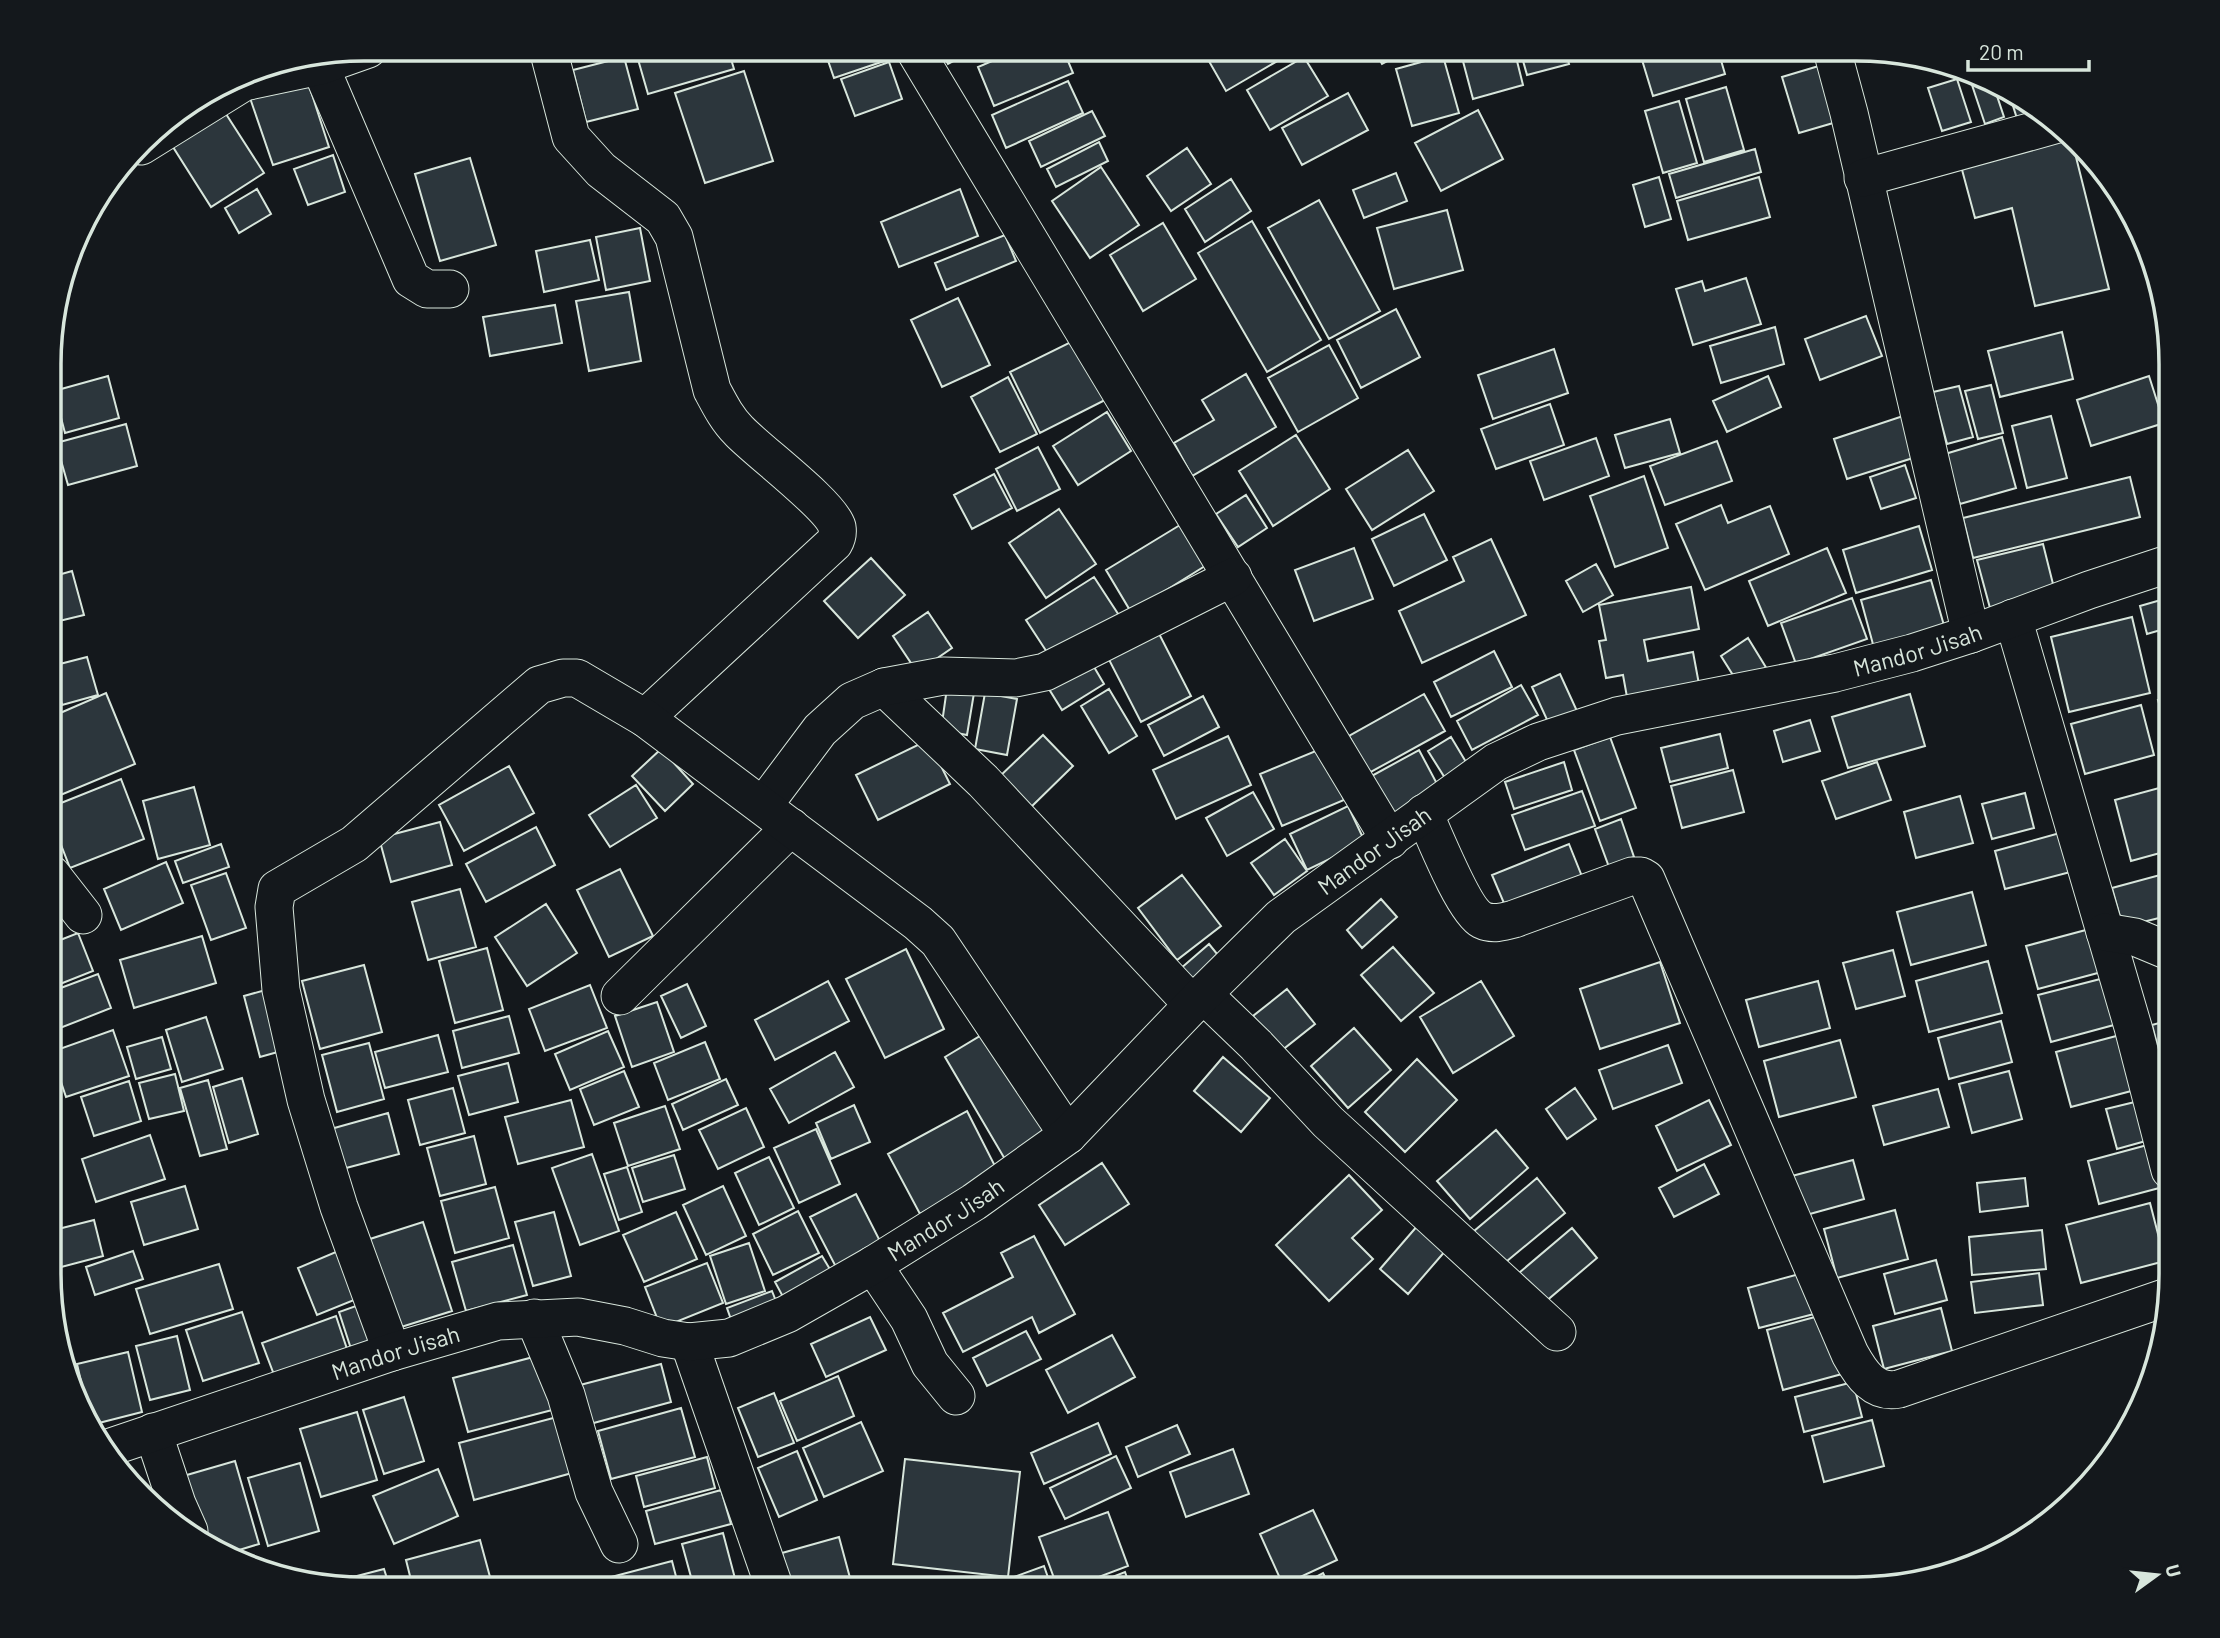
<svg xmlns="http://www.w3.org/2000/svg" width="2220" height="1638" font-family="Barlow,sans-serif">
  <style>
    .building { fill: #2c363c; stroke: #d8e6dc; stroke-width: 2 }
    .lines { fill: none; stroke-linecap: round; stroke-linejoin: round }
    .street-casing { stroke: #d8e6dc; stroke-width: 39 }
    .street { stroke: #14181c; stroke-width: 37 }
    .labels { text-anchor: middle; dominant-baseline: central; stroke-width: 5; stroke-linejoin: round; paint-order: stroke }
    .street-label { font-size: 23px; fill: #d8e6dc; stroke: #14181c }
    .rim { fill: none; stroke: #d8e6dc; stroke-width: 3.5 }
  </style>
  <rect width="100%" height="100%" fill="#14181c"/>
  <!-- building -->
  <path class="building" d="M561 49H591L564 57Z
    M635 49H728L734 69 648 94Z
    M824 49H900L902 55 834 78Z
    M940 49H976L948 64Z
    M1020 49H1063L1073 73 994 106 978 67Z
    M1202 49H1289L1291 53 1226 91Z
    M1374 49H1410L1382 64Z
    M1514 49 1523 85 1473 99 1460 50Z
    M1520 50H1565L1569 64 1527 75Z
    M1568 50H1606L1571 59Z
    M1639 50H1718L1725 74 1653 96Z
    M1443 56 1459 113 1412 126 1396 69Z
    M624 57 638 109 586 122 573 70Z
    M1304 57 1328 96 1270 130 1247 90Z
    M889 62 902 99 855 116 841 79Z
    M1822 65 1840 121 1799 133 1782 77Z
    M744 71 773 161 705 183 675 93Z
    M1981 76 1993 84 2004 117 1985 124 1970 79Z
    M307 79 329 147 273 165 250 98Z
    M1957 79 1971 122 1942 131 1928 88Z
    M1068 81 1083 113 1006 148 992 115Z
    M1726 87 1744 150 1704 162 1686 99Z
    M1348 93 1368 130 1302 165 1282 128Z
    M2009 93 2046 117 2019 125Z
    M1679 101 1697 163 1663 173 1645 111Z
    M1478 110 1503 159 1441 191 1415 143Z
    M1092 111 1105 136 1041 167 1029 141Z
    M226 114 264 173 211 207 173 147Z
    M2071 137 2109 289 2035 306 2012 208 1975 218 1961 166Z
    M1099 142 1108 161 1056 187 1047 169Z
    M1187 148 1211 184 1171 211 1147 176Z
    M1755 149 1761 172 1676 198 1669 174Z
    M333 155 345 192 308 205 294 169Z
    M470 158 496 245 440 261 415 174Z
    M1101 167 1139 225 1090 258 1052 201Z
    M1396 173 1407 201 1364 218 1353 190Z
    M1659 177 1671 219 1645 227 1633 185Z
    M1759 177 1770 217 1688 240 1677 201Z
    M1231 179 1251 211 1205 242 1185 209Z
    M257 189 271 214 239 233 225 208Z
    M960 189 978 236 899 267 881 222Z
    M1319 200 1380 311 1329 339 1268 228Z
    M1447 210 1463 270 1394 289 1377 228Z
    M1252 221 1321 340 1267 372 1198 253Z
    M1163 223 1196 279 1143 311 1110 255Z
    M640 228 650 281 606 290 596 237Z
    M1005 235 1016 261 946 290 935 263Z
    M590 240 599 280 544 292 536 251Z
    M1746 278 1761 324 1693 345 1676 289 1702 281 1705 291Z
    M629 292 641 361 589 371 576 301Z
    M958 298 990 365 942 387 911 320Z
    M555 305 562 343 490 356 483 317Z
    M1396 309 1420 357 1361 388 1337 340Z
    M1866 316 1882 356 1820 380 1805 339Z
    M1775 327 1784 364 1721 383 1710 346Z
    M2062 332 2073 379 2000 397 1988 351Z
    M1081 337 1111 397 1040 433 1010 372Z
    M1329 345 1358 398 1298 432 1268 378Z
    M1554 349 1568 393 1493 419 1478 375Z
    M1246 374 1276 427 1192 476 1174 443 1214 420 1202 400Z
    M108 376 119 418 65 433 54 391Z
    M1768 376 1781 407 1727 432 1713 401Z
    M2149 376 2164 423 2091 446 2077 400Z
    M1008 377 1037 434 1000 452 971 397Z
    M1991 385 2003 433 1978 439 1965 391Z
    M1959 386 1973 437 1947 444 1933 392Z
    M1550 404 1564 445 1496 469 1481 429Z
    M1107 412 1131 451 1078 485 1053 446Z
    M1903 416 1916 457 1847 479 1834 439Z
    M2051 416 2067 478 2027 488 2012 426Z
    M1670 419 1680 453 1625 468 1615 435Z
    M126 424 137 466 68 485 56 443Z
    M1296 435 1330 489 1273 526 1239 471Z
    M2002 437 2016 488 1960 504 1945 454Z
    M1596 438 1609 476 1544 500 1530 461Z
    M1717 441 1732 481 1665 505 1650 466Z
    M1038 447 1060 489 1017 511 996 469Z
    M1408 450 1434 491 1372 530 1346 489Z
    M1905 465 1916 498 1881 509 1870 477Z
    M994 474 1012 508 972 529 954 495Z
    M1644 476 1668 548 1615 567 1590 496Z
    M2130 477 2140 517 1973 558 1963 518Z
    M1246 495 1267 528 1238 547 1216 514Z
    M1721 505 1728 523 1770 506 1789 554 1705 590 1676 524Z
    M1059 509 1096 564 1046 598 1009 543Z
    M1424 514 1447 560 1394 586 1372 539Z
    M1180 525 1205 566 1131 612 1106 570Z
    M1919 526 1932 570 1856 593 1843 550Z
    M1491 539 1526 615 1422 663 1399 611 1464 581 1453 557Z
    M2043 544 2055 592 1990 608 1977 560Z
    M1354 548 1373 599 1314 621 1295 570Z
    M1827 548 1846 593 1768 626 1749 581Z
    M871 558 905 595 858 638 824 601Z
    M1596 564 1613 595 1583 612 1566 581Z
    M72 571 84 615 51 623V577Z
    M1094 577 1124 623 1056 666 1026 620Z
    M1931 580 1945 629 1874 648 1861 600Z
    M1691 587 1699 629 1644 640 1648 661 1693 652 1701 695 1629 708 1623 675 1606 678 1599 641 1606 640 1599 605Z
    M2171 597V627L2147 634 2140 606Z
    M1852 598 1867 639 1796 664 1781 623Z
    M928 612 952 648 917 672 893 636Z
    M2132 617 2150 693 2069 712 2051 637Z
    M1153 622 1191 696 1141 722 1103 648Z
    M1748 638 1770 674 1743 691 1721 656Z
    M2171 638V669L2163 640Z
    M1494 651 1512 687 1451 717 1434 682Z
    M1087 655 1104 684 1062 710 1044 681Z
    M87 657 98 695 62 705 52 666Z
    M1560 674 1582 722 1554 735 1532 687Z
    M948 681 975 687 967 735 941 730Z
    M51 682 58 707 51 709Z
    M1521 685 1538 715 1472 750 1457 721Z
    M1109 689 1137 736 1109 753 1081 706Z
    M106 693 135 764 51 799V717Z
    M985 693 1017 699 1007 755 975 749Z
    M1424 694 1445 731 1369 773 1349 736Z
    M1910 694 1925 746 1848 768 1832 717Z
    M1203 696 1219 727 1164 756 1148 725Z
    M2171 696V735L2168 736 2158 700Z
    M2141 705 2154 755 2085 774 2071 724Z
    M1810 720 1820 751 1783 762 1774 731Z
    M1720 734 1728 768 1670 782 1661 748Z
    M1043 735 1073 766 1028 810 998 778Z
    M1228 736 1251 785 1176 819 1153 770Z
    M1451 737 1472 772 1450 786 1428 751Z
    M1610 737 1636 808 1600 821 1574 750Z
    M928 740 950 784 878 820 856 775Z
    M1323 748 1344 800 1282 826 1260 774Z
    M661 749 693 784 665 811 632 776Z
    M1419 750 1444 797 1393 824 1368 778Z
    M1564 762 1572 790 1514 809 1505 782Z
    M1877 762 1891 800 1836 819 1822 781Z
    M509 766 534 813 464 851 439 805Z
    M1733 770 1744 812 1682 828 1671 786Z
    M121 779 144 839 70 868 51 819V807Z
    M636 785 657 818 610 847 589 815Z
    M2170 785 2171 850 2131 861 2115 800Z
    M194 787 210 845 158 859 143 801Z
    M1582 791 1595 826 1525 850 1512 815Z
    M1253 792 1274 829 1227 856 1206 818Z
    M2025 793 2034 828 1992 839 1982 804Z
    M1960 796 1973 843 1916 858 1904 812Z
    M1348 806 1365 842 1307 870 1290 834Z
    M1621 819 1634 857 1609 867 1595 829Z
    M440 822 452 865 391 882 379 838Z
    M536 827 555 865 486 902 466 864Z
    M2067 831 2078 870 2005 889 1995 851Z
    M1285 839 1307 871 1274 895 1251 863Z
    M221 844 229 867 183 883 175 861Z
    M1569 844 1585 884 1509 915 1492 875Z
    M166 862 183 903 121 930 104 889Z
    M620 869 653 936 609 957 577 890Z
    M2171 872V915L2123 927 2112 888Z
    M226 873 246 928 211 940 191 885Z
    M1182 875 1221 926 1177 960 1138 908Z
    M460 889 476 947 428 960 412 902Z
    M1972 892 1986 945 1911 965 1897 912Z
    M1381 899 1397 917 1362 948 1347 930Z
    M546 904 577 953 527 986 495 937Z
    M2097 927 2109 970 2038 989 2026 946Z
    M78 933 93 971 50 988V944Z
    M202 936 216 983 134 1008 120 960Z
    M1209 944 1226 965 1197 989 1180 969Z
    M1393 947 1434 993 1401 1021 1361 975Z
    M487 948 503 1010 455 1023 439 961Z
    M906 949 944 1029 885 1058 846 979Z
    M1893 950 1905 996 1856 1009 1843 963Z
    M1988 961 2002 1013 1929 1032 1916 981Z
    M1660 962 1680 1023 1600 1049 1580 989Z
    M364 965 382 1032 320 1049 302 981Z
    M98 974 111 1008 55 1030 50 1017V992Z
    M2112 976 2125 1022 2051 1042 2038 995Z
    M828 981 849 1021 775 1060 755 1020Z
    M1481 981 1514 1036 1453 1073 1420 1017Z
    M1818 981 1830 1028 1759 1047 1746 1000Z
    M687 984 706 1026 681 1038 661 996Z
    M590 985 607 1028 545 1051 529 1009Z
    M276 987 292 1048 260 1057 244 996Z
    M1287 989 1315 1024 1281 1051 1253 1016Z
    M657 1002 674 1052 632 1067 615 1016Z
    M509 1016 519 1053 462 1068 453 1031Z
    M206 1017 223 1069 182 1082 166 1030Z
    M2170 1020V1085H2168L2152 1025Z
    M2001 1021 2012 1062 1949 1079 1938 1038Z
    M1354 1028 1391 1070 1348 1108 1311 1066Z
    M113 1030 129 1076 66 1097 51 1052Z
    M990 1030 1052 1135 1006 1161 945 1057Z
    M608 1031 624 1067 570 1090 555 1054Z
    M438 1035 448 1072 385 1088 375 1052Z
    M2120 1035 2135 1090 2071 1107 2056 1052Z
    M162 1037 171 1069 136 1079 127 1047Z
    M1840 1040 1856 1097 1779 1117 1764 1061Z
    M705 1042 720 1079 668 1100 654 1063Z
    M369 1043 384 1099 337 1112 322 1055Z
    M1668 1045 1682 1083 1613 1109 1599 1070Z
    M835 1052 854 1087 789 1123 770 1089Z
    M1223 1057 1270 1098 1241 1132 1194 1091Z
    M1417 1059 1457 1100 1405 1152 1365 1112Z
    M508 1063 518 1102 469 1115 458 1076Z
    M624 1071 639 1107 594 1125 580 1089Z
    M2009 1071 2022 1119 1972 1133 1959 1084Z
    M175 1074 184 1111 149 1119 139 1083Z
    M242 1078 258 1134 229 1143 213 1087Z
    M726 1079 738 1105 683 1130 672 1104Z
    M208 1080 227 1149 200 1156 180 1088Z
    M129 1081 141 1121 94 1136 81 1097Z
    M453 1088 465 1133 420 1145 408 1100Z
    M1575 1088 1596 1119 1567 1139 1546 1109Z
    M1938 1089 1949 1127 1884 1145 1873 1106Z
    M571 1100 584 1147 518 1164 505 1117Z
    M1709 1100 1731 1145 1677 1171 1656 1126Z
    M2143 1100 2153 1139 2117 1149 2106 1109Z
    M854 1105 870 1142 831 1159 816 1123Z
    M665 1106 680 1149 628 1166 614 1123Z
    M746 1108 764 1147 718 1169 699 1130Z
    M967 1111 998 1172 920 1214 888 1154Z
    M388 1113 399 1154 331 1172 320 1132Z
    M816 1129 840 1184 799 1203 774 1148Z
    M1496 1130 1528 1168 1470 1219 1437 1181Z
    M150 1135 165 1179 96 1202 82 1159Z
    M474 1136 486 1184 440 1196 427 1148Z
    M2151 1144 2163 1187 2099 1204 2088 1161Z
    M592 1154 619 1231 580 1245 552 1168Z
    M674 1155 685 1189 643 1202 632 1168Z
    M769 1157 794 1208 759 1225 735 1173Z
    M1853 1160 1864 1199 1799 1217 1788 1177Z
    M1102 1163 1129 1204 1065 1245 1039 1205Z
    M1704 1164 1719 1194 1674 1217 1659 1188Z
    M627 1167 642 1212 619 1220 604 1174Z
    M50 1174 60 1200 50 1204Z
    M1349 1175 1382 1210 1352 1238 1373 1259 1329 1301 1276 1245Z
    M1537 1178 1565 1213 1495 1271 1467 1237Z
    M2025 1178 2028 1206 1980 1212 1977 1183Z
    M185 1186 198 1229 144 1245 131 1202Z
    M723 1186 746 1236 706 1255 683 1205Z
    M495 1187 509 1238 455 1253 441 1201Z
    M856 1194 882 1245 837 1269 810 1217Z
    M2150 1203 2165 1261 2081 1283 2066 1225Z
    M1895 1210 1908 1259 1837 1278 1824 1229Z
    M798 1211 819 1253 773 1275 753 1234Z
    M554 1212 571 1276 533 1286 515 1222Z
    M676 1212 697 1259 644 1282 623 1235Z
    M1425 1217 1453 1242 1408 1294 1380 1269Z
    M94 1220 103 1256 50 1270V1231Z
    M423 1222 452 1311 398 1328 370 1239Z
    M1572 1228 1597 1258 1538 1308 1513 1278Z
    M2042 1230 2046 1269 1972 1275 1969 1237Z
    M1034 1236 1075 1314 1039 1333 1032 1317 963 1352 943 1313 1013 1277 1001 1253Z
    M749 1243 765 1291 726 1304 710 1256Z
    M513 1245 527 1295 466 1311 452 1262Z
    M350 1246 369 1294 317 1315 298 1268Z
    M133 1251 143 1279 95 1295 86 1267Z
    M822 1256 837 1281 789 1308 775 1282Z
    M1936 1260 1947 1300 1895 1314 1884 1274Z
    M707 1263 723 1303 661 1328 645 1287Z
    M219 1264 233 1309 150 1334 136 1289Z
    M1803 1273 1814 1314 1759 1328 1748 1288Z
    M2039 1273 2043 1305 1975 1313 1971 1282Z
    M772 1291 781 1314 735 1331 727 1308Z
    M367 1302 383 1351 355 1361 339 1312Z
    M1941 1308 1952 1351 1884 1369 1873 1326Z
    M242 1312 259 1363 203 1381 186 1330Z
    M1826 1314 1842 1374 1783 1390 1767 1330Z
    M336 1316 349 1355 276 1380 262 1343Z
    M870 1317 886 1350 826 1377 811 1344Z
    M1026 1331 1041 1359 987 1386 973 1358Z
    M1112 1335 1135 1377 1068 1413 1046 1370Z
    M177 1336 190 1390 150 1400 136 1346Z
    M128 1352 142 1412 91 1425 77 1364Z
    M541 1355 556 1409 468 1432 453 1378Z
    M661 1364 671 1402 590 1424 580 1385Z
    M838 1376 854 1416 797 1441 780 1401Z
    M1853 1382 1862 1417 1804 1432 1795 1397Z
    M774 1393 794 1443 758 1457 738 1408Z
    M404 1397 424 1461 384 1474 363 1410Z
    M681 1408 695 1457 611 1479 598 1431Z
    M357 1412 377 1480 321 1497 300 1429Z
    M557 1417 572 1473 474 1500 459 1443Z
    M1872 1420 1884 1466 1824 1482 1812 1436Z
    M861 1422 883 1471 824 1497 803 1448Z
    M1098 1423 1111 1454 1044 1484 1031 1453Z
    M1177 1425 1190 1454 1138 1477 1126 1447Z
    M1233 1449 1249 1494 1186 1517 1170 1472Z
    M797 1451 817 1500 779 1517 758 1468Z
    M1116 1456 1131 1488 1065 1519 1050 1488Z
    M707 1457 715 1488 644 1507 636 1476Z
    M905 1459 1020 1472 1008 1577 893 1564Z
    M235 1461 259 1544 226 1554 197 1536 180 1477Z
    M300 1463 319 1531 268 1546 248 1478Z
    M438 1469 458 1516 394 1544 373 1496Z
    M721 1490 731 1524 655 1544 646 1511Z
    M1313 1510 1337 1560 1283 1585 1260 1534Z
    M1108 1512 1128 1566 1067 1589H1058L1039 1537Z
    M723 1533 737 1586 726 1589 694 1588 682 1544Z
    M839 1537 853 1589H792L782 1553Z
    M480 1540 493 1588H413L406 1560Z
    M672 1561 679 1588H577V1586Z
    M1044 1566 1052 1589H994L992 1585Z
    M384 1569 390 1588H344L326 1584Z
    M1125 1572 1131 1589H1082Z
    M1323 1573 1331 1589H1293Z"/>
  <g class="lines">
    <!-- street casing -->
    <g class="street-casing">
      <g id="street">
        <path d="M548 49 571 137 601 170 663 218 674 237 712 390C720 405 727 419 739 431 759 452 831 505 837 527 838 533 837 538 834 543L645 718"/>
        <path d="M914 49 1390 840"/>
        <path d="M1832 50 1849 113 1971 634"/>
        <path d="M320 66 411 279 427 289H450"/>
        <path d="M141 146 244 82 320 66 368 49"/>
        <path d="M1863 178 2058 124"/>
        <path d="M2013 618 2133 1027 2170 1170"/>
        <path d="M884 687 983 781 1193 1005"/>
        <path d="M763 806 820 730 852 701 884 687 943 676 1016 678 1045 672 1233 577"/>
        <path d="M1424 813C1434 835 1464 911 1482 920 1492 925 1503 922 1514 919L1632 876H1641L1646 879 1850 1354C1861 1374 1874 1394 1899 1389L2170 1296"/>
        <path d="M51 874 83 915"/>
        <path d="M2105 932 2135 937 2171 952"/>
        <path d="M1203 994 1256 1045 1328 1122 1557 1332"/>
        <path d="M620 996 791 827"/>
        <path d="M873 1265 909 1319 930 1364 956 1396"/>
        <path d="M534 1318 566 1395 594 1492 619 1544"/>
        <path d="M689 1342 775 1589"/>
        <path d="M392 1352 339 1207 306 1100 281 990 274 907 277 889 354 844 539 685 563 678H577L645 718 918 923 938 941 1068 1135"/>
        <path d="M153 1432 177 1504 189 1531"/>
        <path id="s1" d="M108 1448 392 1352 498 1321 578 1317 625 1326 663 1338 689 1342 729 1338 787 1314 873 1265 974 1202 1068 1135 1203 994 1281 917 1496 762 1538 742 1617 716 1835 673 1912 653 1971 634 2089 590 2171 563"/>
      </g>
    </g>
    <!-- street -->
    <use href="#street" class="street"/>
  </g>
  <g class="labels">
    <!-- street labels -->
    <g class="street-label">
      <text stroke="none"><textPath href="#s1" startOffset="2048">Mandor Jisah</textPath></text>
      <text stroke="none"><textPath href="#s1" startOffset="1460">Mandor Jisah</textPath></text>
      <text stroke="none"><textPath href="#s1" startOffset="892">Mandor Jisah</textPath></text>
      <text stroke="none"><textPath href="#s1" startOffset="303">Mandor Jisah</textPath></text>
    </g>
  </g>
  <!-- crop -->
  <path d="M0 0H2220V1638H0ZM364 61H1856A303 303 0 0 1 2159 364V1274A303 303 0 0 1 1856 1577H364A303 303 0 0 1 61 1274V364A303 303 0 0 1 364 61Z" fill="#14181c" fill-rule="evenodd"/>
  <path class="rim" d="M364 61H1856A303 303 0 0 1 2159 364V1274A303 303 0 0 1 1856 1577H364A303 303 0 0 1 61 1274V364A303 303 0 0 1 364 61Z"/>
  <!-- north arrow -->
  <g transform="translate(2157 1575) rotate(75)" stroke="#14181c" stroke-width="5" paint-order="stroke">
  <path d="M0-5L12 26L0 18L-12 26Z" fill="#d8e6dc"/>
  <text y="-10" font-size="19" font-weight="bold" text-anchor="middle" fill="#d8e6dc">U</text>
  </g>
  <!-- scale -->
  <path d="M1968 60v10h121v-10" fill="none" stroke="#d8e6dc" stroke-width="3.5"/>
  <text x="1979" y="60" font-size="21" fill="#d8e6dc" stroke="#14181c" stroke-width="5" paint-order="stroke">20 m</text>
</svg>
